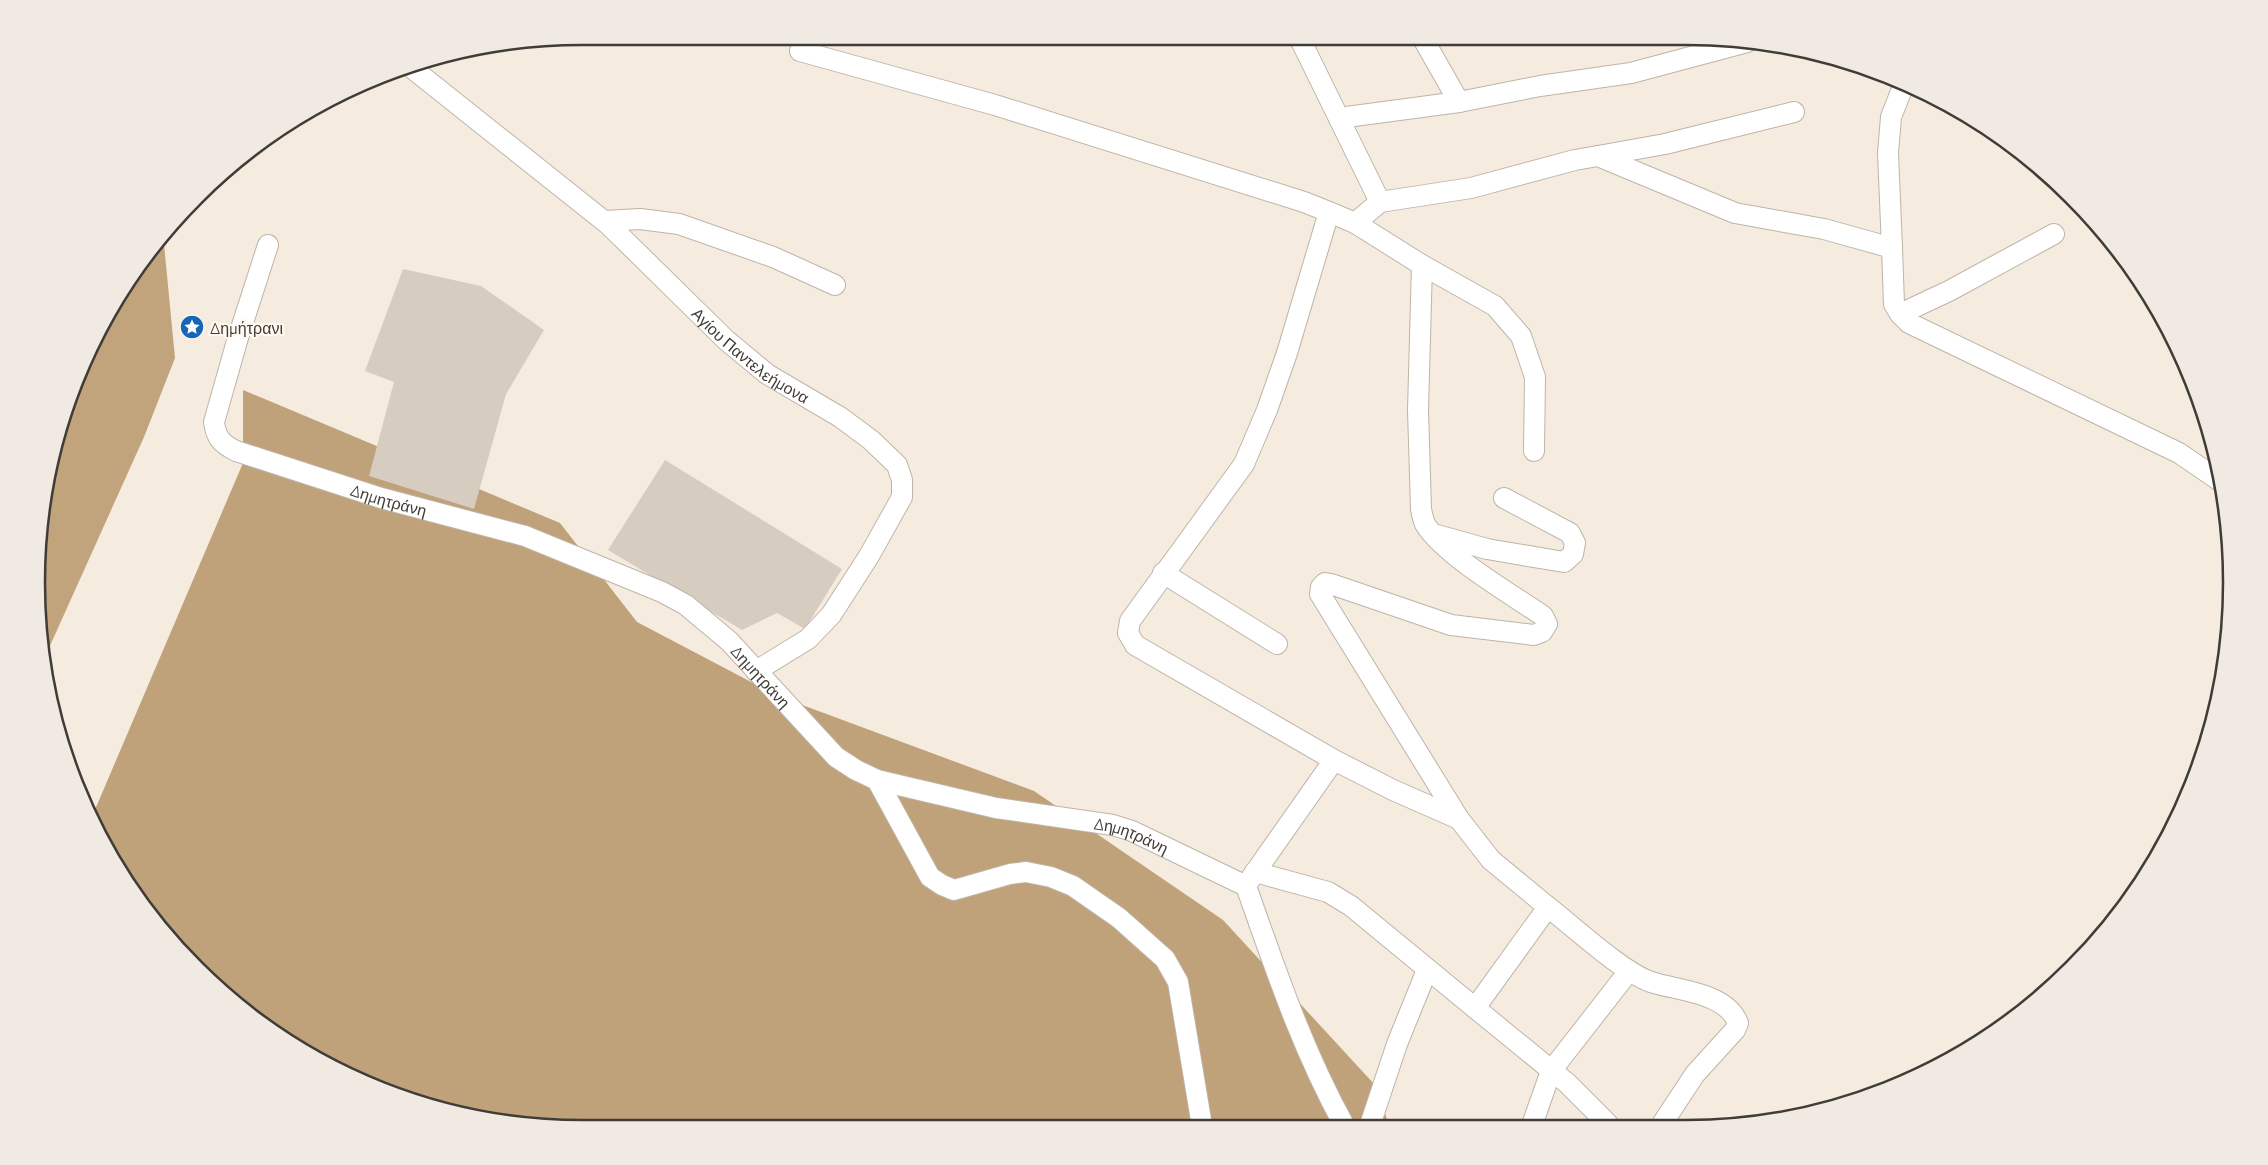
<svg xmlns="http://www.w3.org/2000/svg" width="2268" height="1165" font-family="Barlow,sans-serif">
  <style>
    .forest { fill: #bfa17a }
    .water { fill: #c1a37c }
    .building { fill: #d6ccbf }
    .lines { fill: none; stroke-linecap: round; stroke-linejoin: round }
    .minor-casing { stroke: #beb4a8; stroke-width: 22 }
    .minor { stroke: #fff; stroke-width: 20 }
    .labels { text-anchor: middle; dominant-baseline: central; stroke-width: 4.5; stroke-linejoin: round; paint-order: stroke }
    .poi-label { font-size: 16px; fill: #403c37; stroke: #fff9f1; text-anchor: start }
    .street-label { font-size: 16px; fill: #403c37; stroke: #fff9f1 }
    .rim { fill: none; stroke: #403c37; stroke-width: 2.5 }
  </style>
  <rect width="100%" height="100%" fill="#f5ebde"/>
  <!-- forest -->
  <path class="forest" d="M243 390 560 523 637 622 778 696 1034 791 1223 920 1375 1085 1389 1125 547 1128 441 1110 341 1072 250 1016 196 969 128 886 91 819 243 463Z"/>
  <!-- water -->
  <path class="water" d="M163 234 175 358 144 437 44 659 37 619V546L55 441 78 373 128 279Z"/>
  <!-- building -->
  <path class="building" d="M403 269 481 286 544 330 506 394 474 509 369 476 394 382 365 371Z
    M665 460 842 569 805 629 777 613 742 630 608 550Z"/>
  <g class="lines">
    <!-- minor casing -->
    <g class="minor-casing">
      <g id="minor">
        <path d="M1299 37 1380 202 1355 223 1422 265 1418 410 1421 509C1422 514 1423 519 1425 524 1444 555 1511 594 1543 616L1547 624 1542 632 1534 635 1451 625 1331 584 1325 583 1321 587 1320 594 1459 819 1491 860 1548 907 1475 1008 1567 1083 1608 1124"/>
        <path d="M800 51 995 105 1304 202 1329 212"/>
        <path id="s1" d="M408 65 609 225 726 340 767 374 840 417 871 440 897 465 902 480V497L869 556 831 615 808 639 756 671"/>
        <path d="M1459 102 1540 86 1631 73 1747 42"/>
        <path d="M1339 118 1459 102 1422 37"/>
        <path d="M1598 156 1665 144 1794 112"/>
        <path d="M1380 202 1471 188 1575 160 1598 156 1735 213 1824 229 1892 248 1894 304 1900 314 1909 323 2179 453 2220 481"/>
        <path d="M605 221 640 219 679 224 773 257 835 285"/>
        <path d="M1355 223 1329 212 1287 353 1267 410 1244 464 1130 621 1128 633 1135 645 1334 760 1393 790 1459 819"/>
        <path id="s2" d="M268 245 237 341 214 422C216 438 222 444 236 451L381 498 525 536 662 592 686 605 729 641 836 757 856 770 877 780 996 808 1113 825 1132 831 1246 886C1275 968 1302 1049 1344 1125"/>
        <path d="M1892 248 1888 153 1891 117 1904 84"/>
        <path d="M1422 265 1495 306 1521 336 1535 377 1534 451"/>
        <path d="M1900 314 1949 291 2054 234"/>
        <path d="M1437 535 1487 549 1564 562 1573 554 1575 543 1570 533 1504 498"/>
        <path d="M1163 573 1277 644"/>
        <path d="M877 780 930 877 942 885 954 890 1010 874 1026 872 1051 877 1073 886 1119 918 1165 959 1178 982 1202 1126"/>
        <path d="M1255 872 1328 892 1351 906 1475 1008"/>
        <path d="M1249 881 1334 760"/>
        <path d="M1548 907C1574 927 1622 972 1651 982 1678 991 1726 992 1738 1023L1735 1030 1695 1074 1662 1124"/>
        <path d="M1370 1125 1397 1044 1427 970"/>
        <path d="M1532 1125 1551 1071 1629 971"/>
      </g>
    </g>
    <!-- minor -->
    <use href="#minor" class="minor"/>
  </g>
  <!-- icons -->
  <defs>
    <g id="sight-disc" transform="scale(1.25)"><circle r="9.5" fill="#1566b5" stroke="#fff9f1"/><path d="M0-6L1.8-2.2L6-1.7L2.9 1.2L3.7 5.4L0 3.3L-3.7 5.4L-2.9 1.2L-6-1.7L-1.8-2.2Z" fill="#fff"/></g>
  </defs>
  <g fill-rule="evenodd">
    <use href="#sight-disc" x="192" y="327"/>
  </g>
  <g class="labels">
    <!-- poi labels -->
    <g class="poi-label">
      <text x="210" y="327">Δημήτρανι</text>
    </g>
    <!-- street labels -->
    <g class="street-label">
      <text stroke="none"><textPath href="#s1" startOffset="450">Αγίου Παντελεήμονα</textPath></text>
      <text stroke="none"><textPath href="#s2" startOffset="384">Δημητράνη</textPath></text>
      <text stroke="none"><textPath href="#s2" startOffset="804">Δημητράνη</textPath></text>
      <text stroke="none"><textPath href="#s2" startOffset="1222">Δημητράνη</textPath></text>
    </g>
  </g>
  <!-- crop -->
  <path d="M0 0H2268V1165H0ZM582 45H1686A537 537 0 0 1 2223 582V583A537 537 0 0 1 1686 1120H582A537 537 0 0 1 45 583V582A537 537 0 0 1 582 45Z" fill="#f0eae2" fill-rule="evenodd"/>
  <path class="rim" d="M582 45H1686A537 537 0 0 1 2223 582V583A537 537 0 0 1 1686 1120H582A537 537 0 0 1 45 583V582A537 537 0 0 1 582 45Z"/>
</svg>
